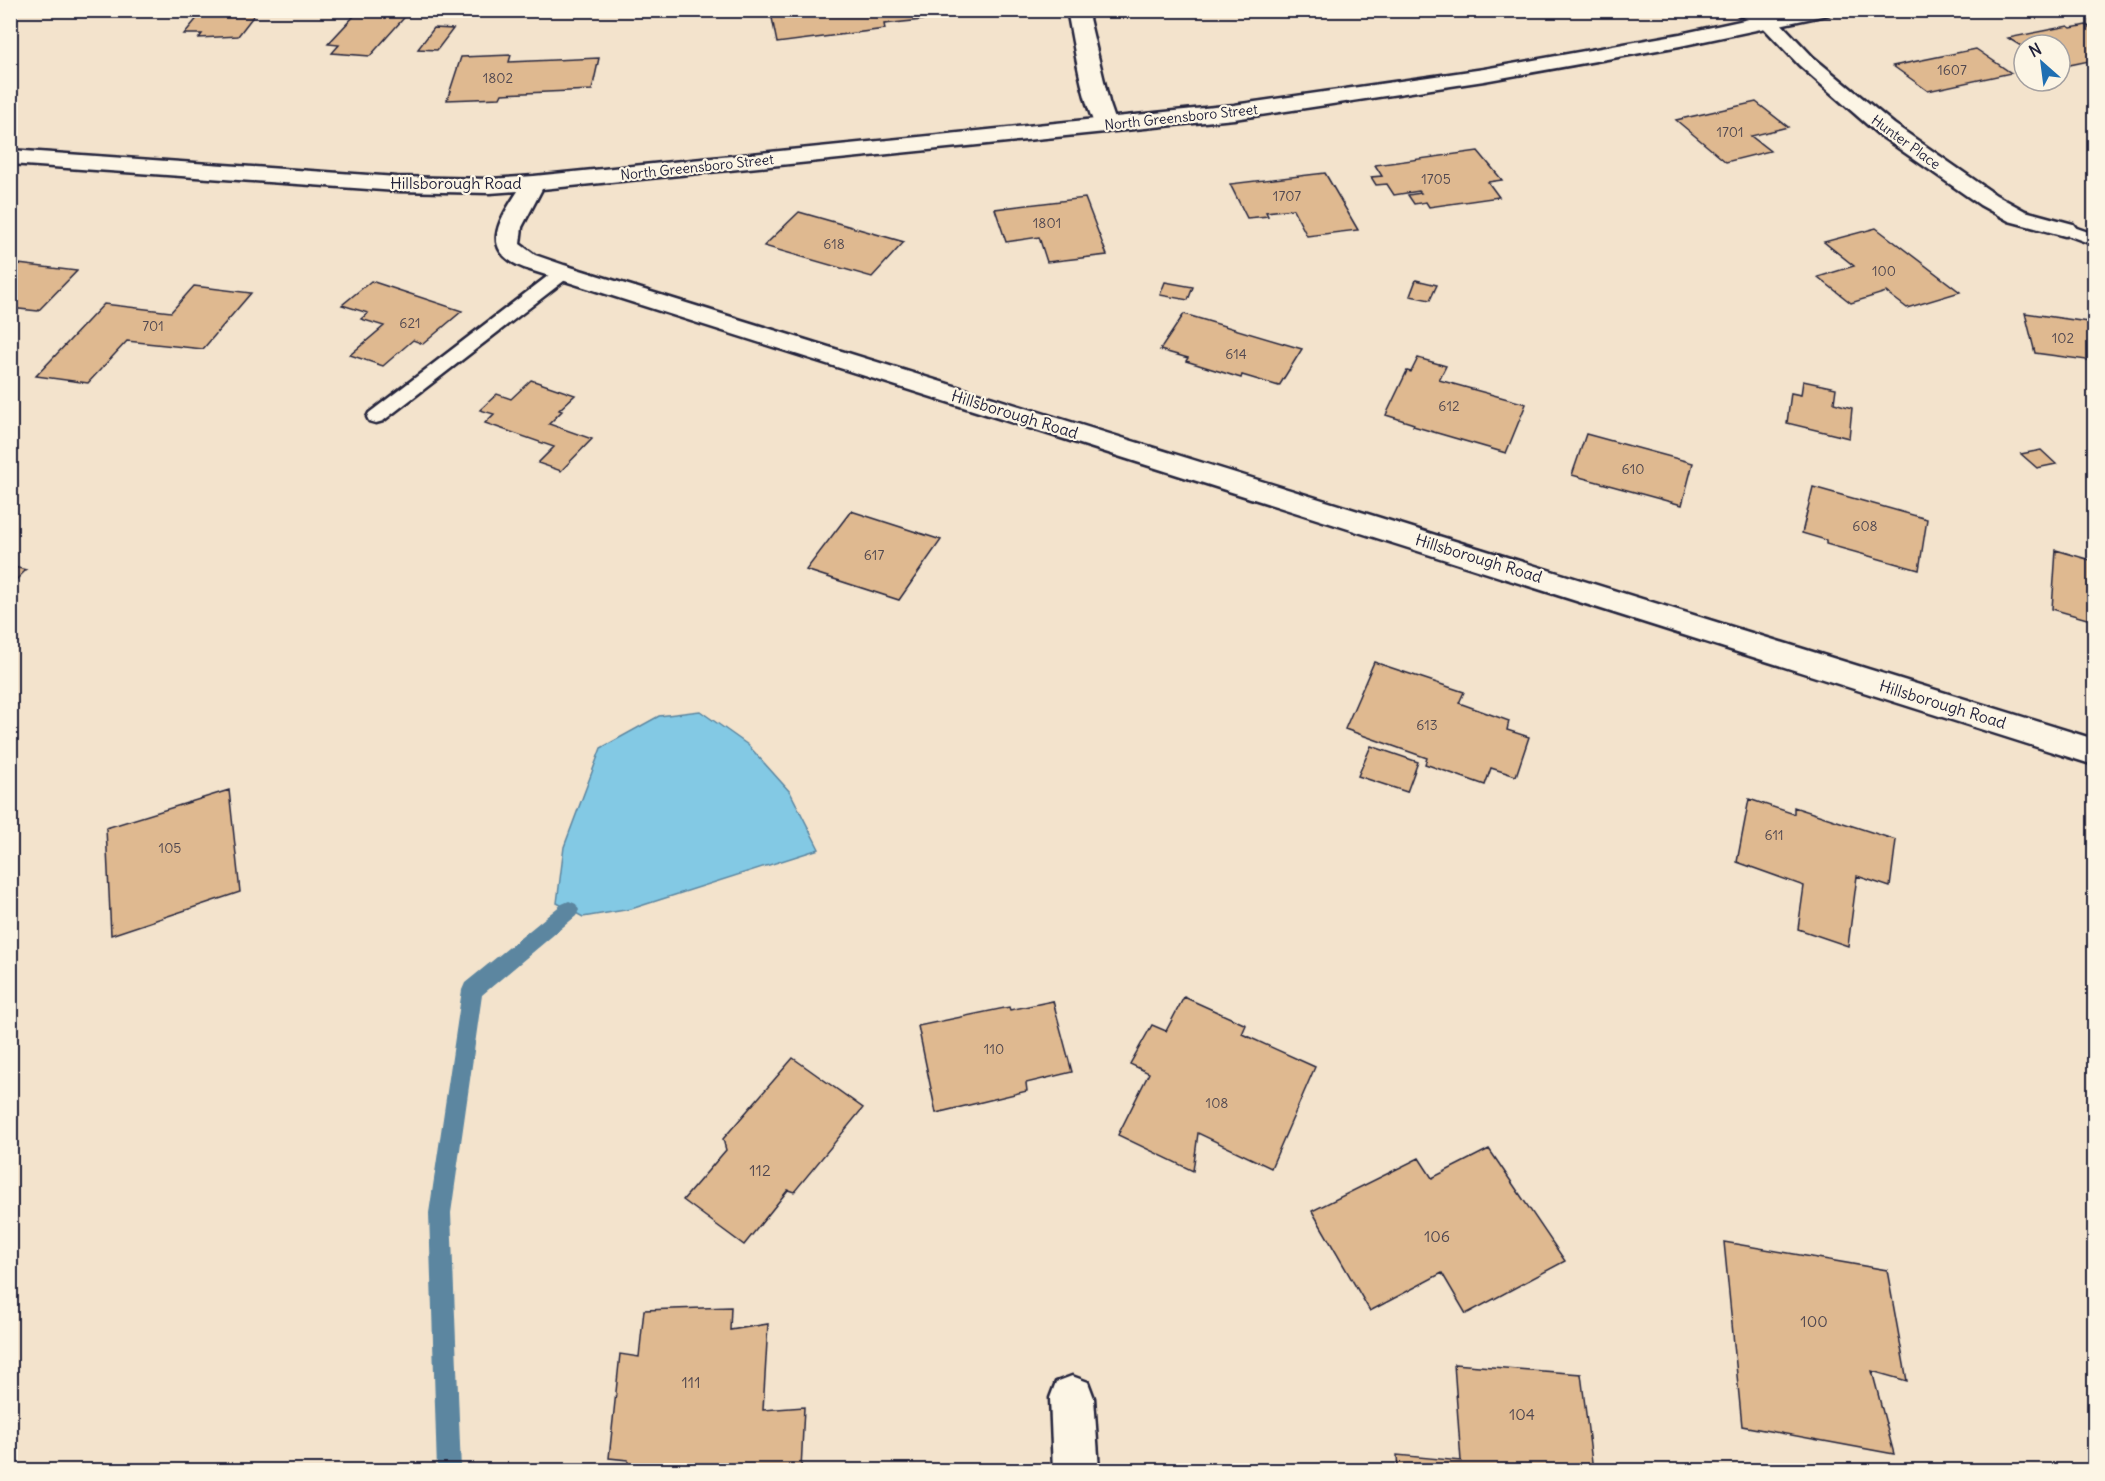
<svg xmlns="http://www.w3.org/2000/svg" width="2105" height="1481" font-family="Delius,sans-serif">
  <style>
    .water { fill: #83c9e4; stroke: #5c86a0; stroke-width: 1.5 }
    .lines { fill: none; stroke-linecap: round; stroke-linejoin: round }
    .stream { fill: #5c86a0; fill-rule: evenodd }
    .building { fill: #dfb990; stroke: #22223b; stroke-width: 1.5 }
    .lane-casing { stroke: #22223b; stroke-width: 5 }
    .street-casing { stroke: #22223b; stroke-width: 5 }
    .secondary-casing { stroke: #22223b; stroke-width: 5 }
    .lane { fill: #fcf5e5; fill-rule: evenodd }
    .street { fill: #fcf5e5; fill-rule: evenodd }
    .secondary { fill: #fcf5e5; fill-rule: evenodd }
    .labels { text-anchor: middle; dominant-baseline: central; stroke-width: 4.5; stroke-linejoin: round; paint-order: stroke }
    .number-label { font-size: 14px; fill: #514850 }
    .far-street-label { font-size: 14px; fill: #22223b; stroke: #fcf5e5 }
    .street-label { font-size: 16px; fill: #22223b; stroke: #fcf5e5 }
    .near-number-label { font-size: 16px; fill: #514850 }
  </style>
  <rect width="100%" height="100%" fill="#f3e3cc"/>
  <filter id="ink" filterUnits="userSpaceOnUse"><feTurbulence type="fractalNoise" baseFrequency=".0167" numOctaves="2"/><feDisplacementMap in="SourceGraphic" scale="12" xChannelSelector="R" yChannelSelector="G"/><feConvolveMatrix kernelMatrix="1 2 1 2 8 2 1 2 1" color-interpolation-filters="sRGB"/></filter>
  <g filter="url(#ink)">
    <!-- water -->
    <path class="water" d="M700 711 748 745 790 792 819 849 631 909 583 917 557 903 564 847 601 748 659 716Z"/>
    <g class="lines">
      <!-- stream -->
      <path class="stream" d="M569 901 576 904 579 910 576 916 482 995 451 1213 461 1470H437L429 1213 462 990 465 983 562 904Z"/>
    </g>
    <!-- building -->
    <path class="building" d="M25 10H95L90 15Z
      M204 10H258L238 36 199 38 202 34H184Z
      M334 10H411L370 56 332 53 339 45 328 44 354 16 331 14Z
      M793 10H919L922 20 884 24 885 29 777 43 771 13Z
      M2086 25 2094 30V60L2060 67V45H2024V48L2008 38 2068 26 2071 28Z
      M434 28 453 29 437 50 418 49Z
      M1976 49 2011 73 1928 91 1893 66Z
      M511 55 509 62 599 58 592 90 502 94 500 98 447 100 461 57Z
      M1756 102 1788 127 1751 136 1770 151 1726 162 1676 120Z
      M1478 151 1502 180 1488 182 1499 197 1429 207 1426 202 1414 204 1408 195 1421 193 1419 191 1394 195 1387 184 1376 185 1371 177 1382 176 1375 165Z
      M1325 173 1358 230 1307 236 1293 209 1266 212 1268 216 1247 218 1230 184Z
      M1085 198 1107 255 1047 262 1039 237 1006 242 995 209Z
      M799 212 904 242 872 277 764 246Z
      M1876 228 1960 292 1907 308 1886 292 1851 303 1818 277 1854 266 1824 242Z
      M10 263 77 271 38 311 10 308Z
      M1416 280 1437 285 1430 300 1410 296Z
      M371 281 462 311 423 344 413 340 383 366 350 355 384 326 361 319 368 313 342 305Z
      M1165 282 1193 287 1188 300 1160 295Z
      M194 286 251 293 203 349 127 341 88 383 36 376 104 304 171 312Z
      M2025 313 2088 322 2087 320 2094 321V361L2035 353Z
      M1184 314 1302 349 1279 386 1242 375 1241 378 1186 361 1188 358 1160 350Z
      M1418 358 1446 366 1439 380 1526 404 1506 453 1413 426 1414 424 1386 415 1407 371 1411 372Z
      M531 380 575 395 559 410 562 411 549 424 592 439 561 471 538 463 554 447 485 423 494 414 480 410 497 394 511 399Z
      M1803 381 1836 388 1834 403 1852 408 1849 438 1787 423 1791 393 1801 395Z
      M1586 434 1693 463 1682 505 1572 475Z
      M2041 450 2056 464 2037 468 2021 454Z
      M1813 487 1927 519 1919 570 1826 544V540L1802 533Z
      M851 511 941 540 899 600 806 570Z
      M2056 550 2094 561V621L2052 609Z
      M10 566 26 570 10 586Z
      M1374 662 1464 692 1459 703 1509 721 1507 730 1529 737 1516 776 1491 768 1485 785 1425 764 1427 758 1345 729Z
      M1371 746 1418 762 1407 792 1358 776Z
      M229 790 240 892 111 935 106 828Z
      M1749 799 1794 814V807L1896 840 1890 887 1857 876 1848 946 1798 929 1804 886 1737 862Z
      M1184 997 1246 1025 1242 1034 1315 1067 1271 1168 1198 1133 1193 1171 1118 1135 1149 1073 1130 1064 1152 1025 1166 1031Z
      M1053 1001 1072 1072 1026 1083 1027 1091 936 1113 918 1026 1009 1007 1010 1010Z
      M793 1058 863 1108 794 1192 788 1190 744 1245 683 1200 726 1150 723 1139Z
      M1489 1149 1565 1261 1466 1314 1442 1273 1370 1311 1312 1211 1419 1158 1432 1178Z
      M1724 1242 1887 1270 1907 1381 1872 1371 1894 1454 1742 1426Z
      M731 1307 730 1330 768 1324 763 1410 804 1407 801 1470H627L628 1460 609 1458 620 1354 639 1357 644 1310Z
      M1454 1364 1581 1374 1593 1470H1398L1397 1455 1461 1461Z"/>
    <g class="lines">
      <!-- lane casing -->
      <g class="lane-casing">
        <path id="lane" d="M2065 224 2094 234V245L2059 232 2057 229Z
          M563 268 569 269 571 273 569 277 383 421 376 423 369 421 367 417 369 413 557 269Z"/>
      </g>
      <!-- street casing -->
      <g class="street-casing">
        <path id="street" d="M1067 10H1087L1109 102 1117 125 1114 130 1106 132 1098 130C1083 107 1073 40 1067 10Z
          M1734 10H1761L1776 18 1813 57 1894 124 1996 195 2025 211 2073 224 2077 229 2073 234 2065 236 2009 221 1980 205 1878 134 1799 65 1762 26 1737 14Z
          M1072 1376 1088 1382 1094 1398 1099 1470H1053L1050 1398 1056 1382Z"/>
      </g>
      <!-- secondary casing -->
      <g class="secondary-casing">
        <path id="secondary" d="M1791 10H1832L1829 14 1822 16 1680 46 1484 81 1234 119 542 189 522 227 520 244 535 255 564 265 2094 739V765L524 268C479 250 499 221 518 191L490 193 397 191 10 164V150L397 177 490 179 534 176 1234 105 1484 69 1680 34Z"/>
      </g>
      <!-- lane -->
      <use href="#lane" class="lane"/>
      <!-- street -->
      <use href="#street" class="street"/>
      <!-- secondary -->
      <use href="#secondary" class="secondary"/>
    </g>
  </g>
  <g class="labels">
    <!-- number labels -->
    <g class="number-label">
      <text x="1952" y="70">1607</text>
      <text x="498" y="78">1802</text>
      <text x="1730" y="132">1701</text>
      <text x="1436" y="179">1705</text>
      <text x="1287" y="196">1707</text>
      <text x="1047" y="223">1801</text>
      <text x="834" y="244">618</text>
      <text x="1884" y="271">100</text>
      <text x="410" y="323">621</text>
      <text x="153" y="326">701</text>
      <text x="2063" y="338">102</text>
      <text x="1236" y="354">614</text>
      <text x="1449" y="406">612</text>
      <text x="1633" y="469">610</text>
      <text x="1865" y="526">608</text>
      <text x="874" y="555">617</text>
      <text x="1427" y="725">613</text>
      <text x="1774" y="835">611</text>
      <text x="170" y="848">105</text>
      <text x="994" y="1049">110</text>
      <text x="1217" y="1103">108</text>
    </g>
    <!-- far-street labels -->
    <g class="far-street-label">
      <text transform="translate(1181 117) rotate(-6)">North Greensboro Street</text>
      <text transform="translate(1906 142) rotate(36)">Hunter Place</text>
      <text transform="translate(697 167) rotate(-6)">North Greensboro Street</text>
    </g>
    <!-- street labels -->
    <g class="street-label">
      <text x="456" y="183">Hillsborough Road</text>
      <text transform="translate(1015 414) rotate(17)">Hillsborough Road</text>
      <text transform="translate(1479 558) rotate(17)">Hillsborough Road</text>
      <text transform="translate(1943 704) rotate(17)">Hillsborough Road</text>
    </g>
    <!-- near-number labels -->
    <g class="near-number-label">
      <text x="760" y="1170">112</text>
      <text x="1437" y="1236">106</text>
      <text x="1814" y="1321">100</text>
      <text x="691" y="1382">111</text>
      <text x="1522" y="1414">104</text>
    </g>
  </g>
  <!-- margin -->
  <rect width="2105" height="1481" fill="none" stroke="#fcf5e5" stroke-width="36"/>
  <rect x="18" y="18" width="2069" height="1445" fill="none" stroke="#22223b" stroke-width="2" filter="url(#ink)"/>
  <!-- north arrow -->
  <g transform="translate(2042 63) rotate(332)"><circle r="28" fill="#fcf5e5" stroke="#a5a1a1" stroke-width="1.5"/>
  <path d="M0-4.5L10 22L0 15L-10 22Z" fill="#1f6fb2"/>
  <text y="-9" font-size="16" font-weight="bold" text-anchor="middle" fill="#22223b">N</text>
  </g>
</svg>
